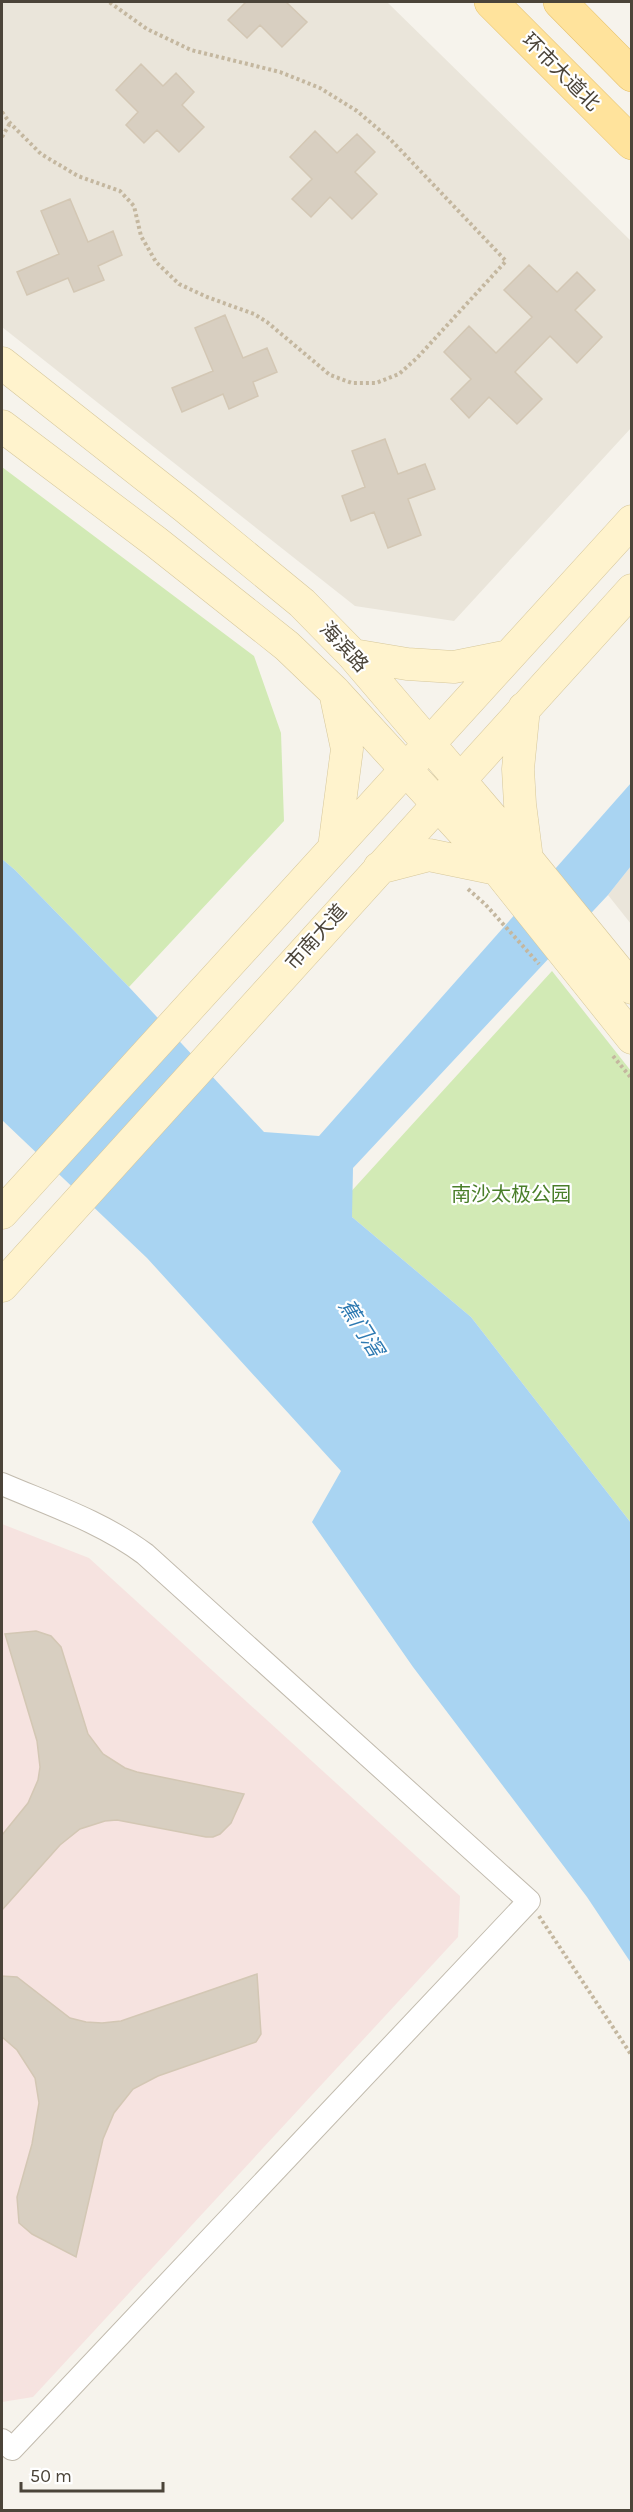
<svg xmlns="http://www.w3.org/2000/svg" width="633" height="2512" font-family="Karla,'Noto Sans SC',sans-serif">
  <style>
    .residential { fill: #eae5da }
    .medical { fill: #f6e3e0 }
    .green { fill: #d2eab5 }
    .water { fill: #a9d4f2 }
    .building { fill: #d8cfc1; stroke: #d3c7b4; stroke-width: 1.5 }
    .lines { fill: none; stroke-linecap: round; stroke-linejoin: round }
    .street-casing { stroke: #c2bbae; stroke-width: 24 }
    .secondary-casing { stroke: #d6c79b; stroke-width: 33 }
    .primary-casing { stroke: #e6c16a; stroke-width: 34 }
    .path { stroke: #c4b79f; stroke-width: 4; stroke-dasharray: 3 3; stroke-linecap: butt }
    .street { stroke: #fff; stroke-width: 22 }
    .secondary { stroke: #fff3cd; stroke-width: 32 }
    .primary { stroke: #ffe39c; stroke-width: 33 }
    .labels { text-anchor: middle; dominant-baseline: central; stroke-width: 4.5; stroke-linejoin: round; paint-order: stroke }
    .street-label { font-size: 20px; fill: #4b4439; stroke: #fff }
    .park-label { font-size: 20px; fill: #4a7f2a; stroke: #fff }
    .water-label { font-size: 21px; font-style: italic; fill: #2e7ab2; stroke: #fff }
  </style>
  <rect width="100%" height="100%" fill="#f6f3ec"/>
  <!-- residential -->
  <path class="residential" d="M2 2H387L631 241V428L454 621 355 606 2 327Z
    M631 866V924L608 895Z"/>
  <!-- medical -->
  <path class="medical" d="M2 1524 89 1558 460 1896 458 1937 33 2397 2 2402Z"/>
  <!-- green -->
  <path class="green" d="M2 467 254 656 281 733 284 821 129 987 15 870 2 859Z
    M552 971 631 1071V1523L471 1317 352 1217 347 1196Z"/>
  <!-- water -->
  <path class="water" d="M631 783V866L608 895 353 1168 352 1217 471 1317 631 1523V1963L587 1897 413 1667 312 1522 341 1471 147 1258 2 1120V859L15 870 129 987 264 1132 319 1136Z"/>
  <!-- building -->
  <path class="building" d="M246 2H286L307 22 282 47 260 25 247 38 228 20Z
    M141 64 163 86 176 73 194 92 182 105 204 127 179 152 157 130 144 143 126 125 138 112 116 90Z
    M315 131 337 153 357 134 375 152 355 172 377 194 352 219 330 197 311 217 292 199 312 179 290 157Z
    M70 199 88 242 113 231 122 255 98 266 104 280 74 292 68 278 27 295 17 272 59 254 41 211Z
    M529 265 557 292 577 272 595 290 575 310 602 337 577 363 550 336 515 372 542 399 517 424 489 397 469 418 451 399 471 379 444 352 469 326 496 353 532 317 504 290Z
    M225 315 243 358 267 348 277 372 253 382 258 396 229 409 223 394 182 412 172 388 213 371 195 328Z
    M385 439 398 474 425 464 435 489 408 499 421 535 388 548 374 512 351 521 342 496 365 487 352 451Z
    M36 1631 51 1636 61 1647 88 1734 103 1754 125 1768 137 1772 244 1794 231 1823 220 1834 213 1837H206L117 1820 105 1821 80 1829 60 1845 2 1910V1835L28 1803 38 1780 40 1767 37 1741 5 1634Z
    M257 1974 261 2034 256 2042 158 2076 133 2089 114 2113 103 2139 76 2257 32 2234 19 2223 17 2197 32 2144 39 2103 35 2078 17 2050 2 2037V1976L17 1977 70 2018 86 2022 102 2023 121 2021Z"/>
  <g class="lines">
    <!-- street casing -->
    <g class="street-casing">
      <path id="street" d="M2 1484C51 1505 102 1522 145 1554L529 1901 12 2449 2 2440"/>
    </g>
    <!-- secondary casing -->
    <g class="secondary-casing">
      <path id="secondary" d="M2 363 185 507 302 603 353 655 429 744 527 859 632 988
        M2 426 156 542 287 646 334 691 497 869 632 1038
        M353 655 407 664 454 667 509 656
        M524 708 518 769 520 804 527 859
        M334 848 347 749 335 692
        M379 868 429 855 497 869
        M2 1213 632 521
        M2 1286 632 590"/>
    </g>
    <!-- primary casing -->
    <g class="primary-casing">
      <path id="primary" d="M491 2 632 143
        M560 2 632 75"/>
    </g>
    <!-- path -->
    <path class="path" d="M2 112 10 123 41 154 78 176 120 191 134 206 141 236 156 262 179 284 207 297 254 314 267 322 330 375 352 383H376L399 374 417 358 506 261 390 139 357 111 320 88 280 72 191 50 147 29 109 2
      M2 137 10 123
      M468 889 485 904 539 964
      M613 1056 632 1079
      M539 1916 632 2056"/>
    <!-- street -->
    <use href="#street" class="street"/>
    <!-- secondary -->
    <use href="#secondary" class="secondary"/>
    <!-- primary -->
    <use href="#primary" class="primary"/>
  </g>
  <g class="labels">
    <!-- street labels -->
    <g class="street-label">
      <text transform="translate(561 72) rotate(45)">环市大道北</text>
      <text transform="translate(344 647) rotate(47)">海滨路</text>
      <text transform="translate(316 937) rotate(-48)">市南大道</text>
    </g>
    <!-- park labels -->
    <g class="park-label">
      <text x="511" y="1194">南沙太极公园</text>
    </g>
    <!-- water labels -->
    <g class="water-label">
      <text transform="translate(361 1328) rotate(58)">蕉门滘</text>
    </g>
  </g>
  <!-- border -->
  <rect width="633" height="2512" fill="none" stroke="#4b4439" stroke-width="6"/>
  <!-- scale -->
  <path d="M21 2482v9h142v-9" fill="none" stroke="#4b4439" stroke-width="3"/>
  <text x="30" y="2482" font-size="18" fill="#4b4439" stroke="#ffffff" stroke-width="4.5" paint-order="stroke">50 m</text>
</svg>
